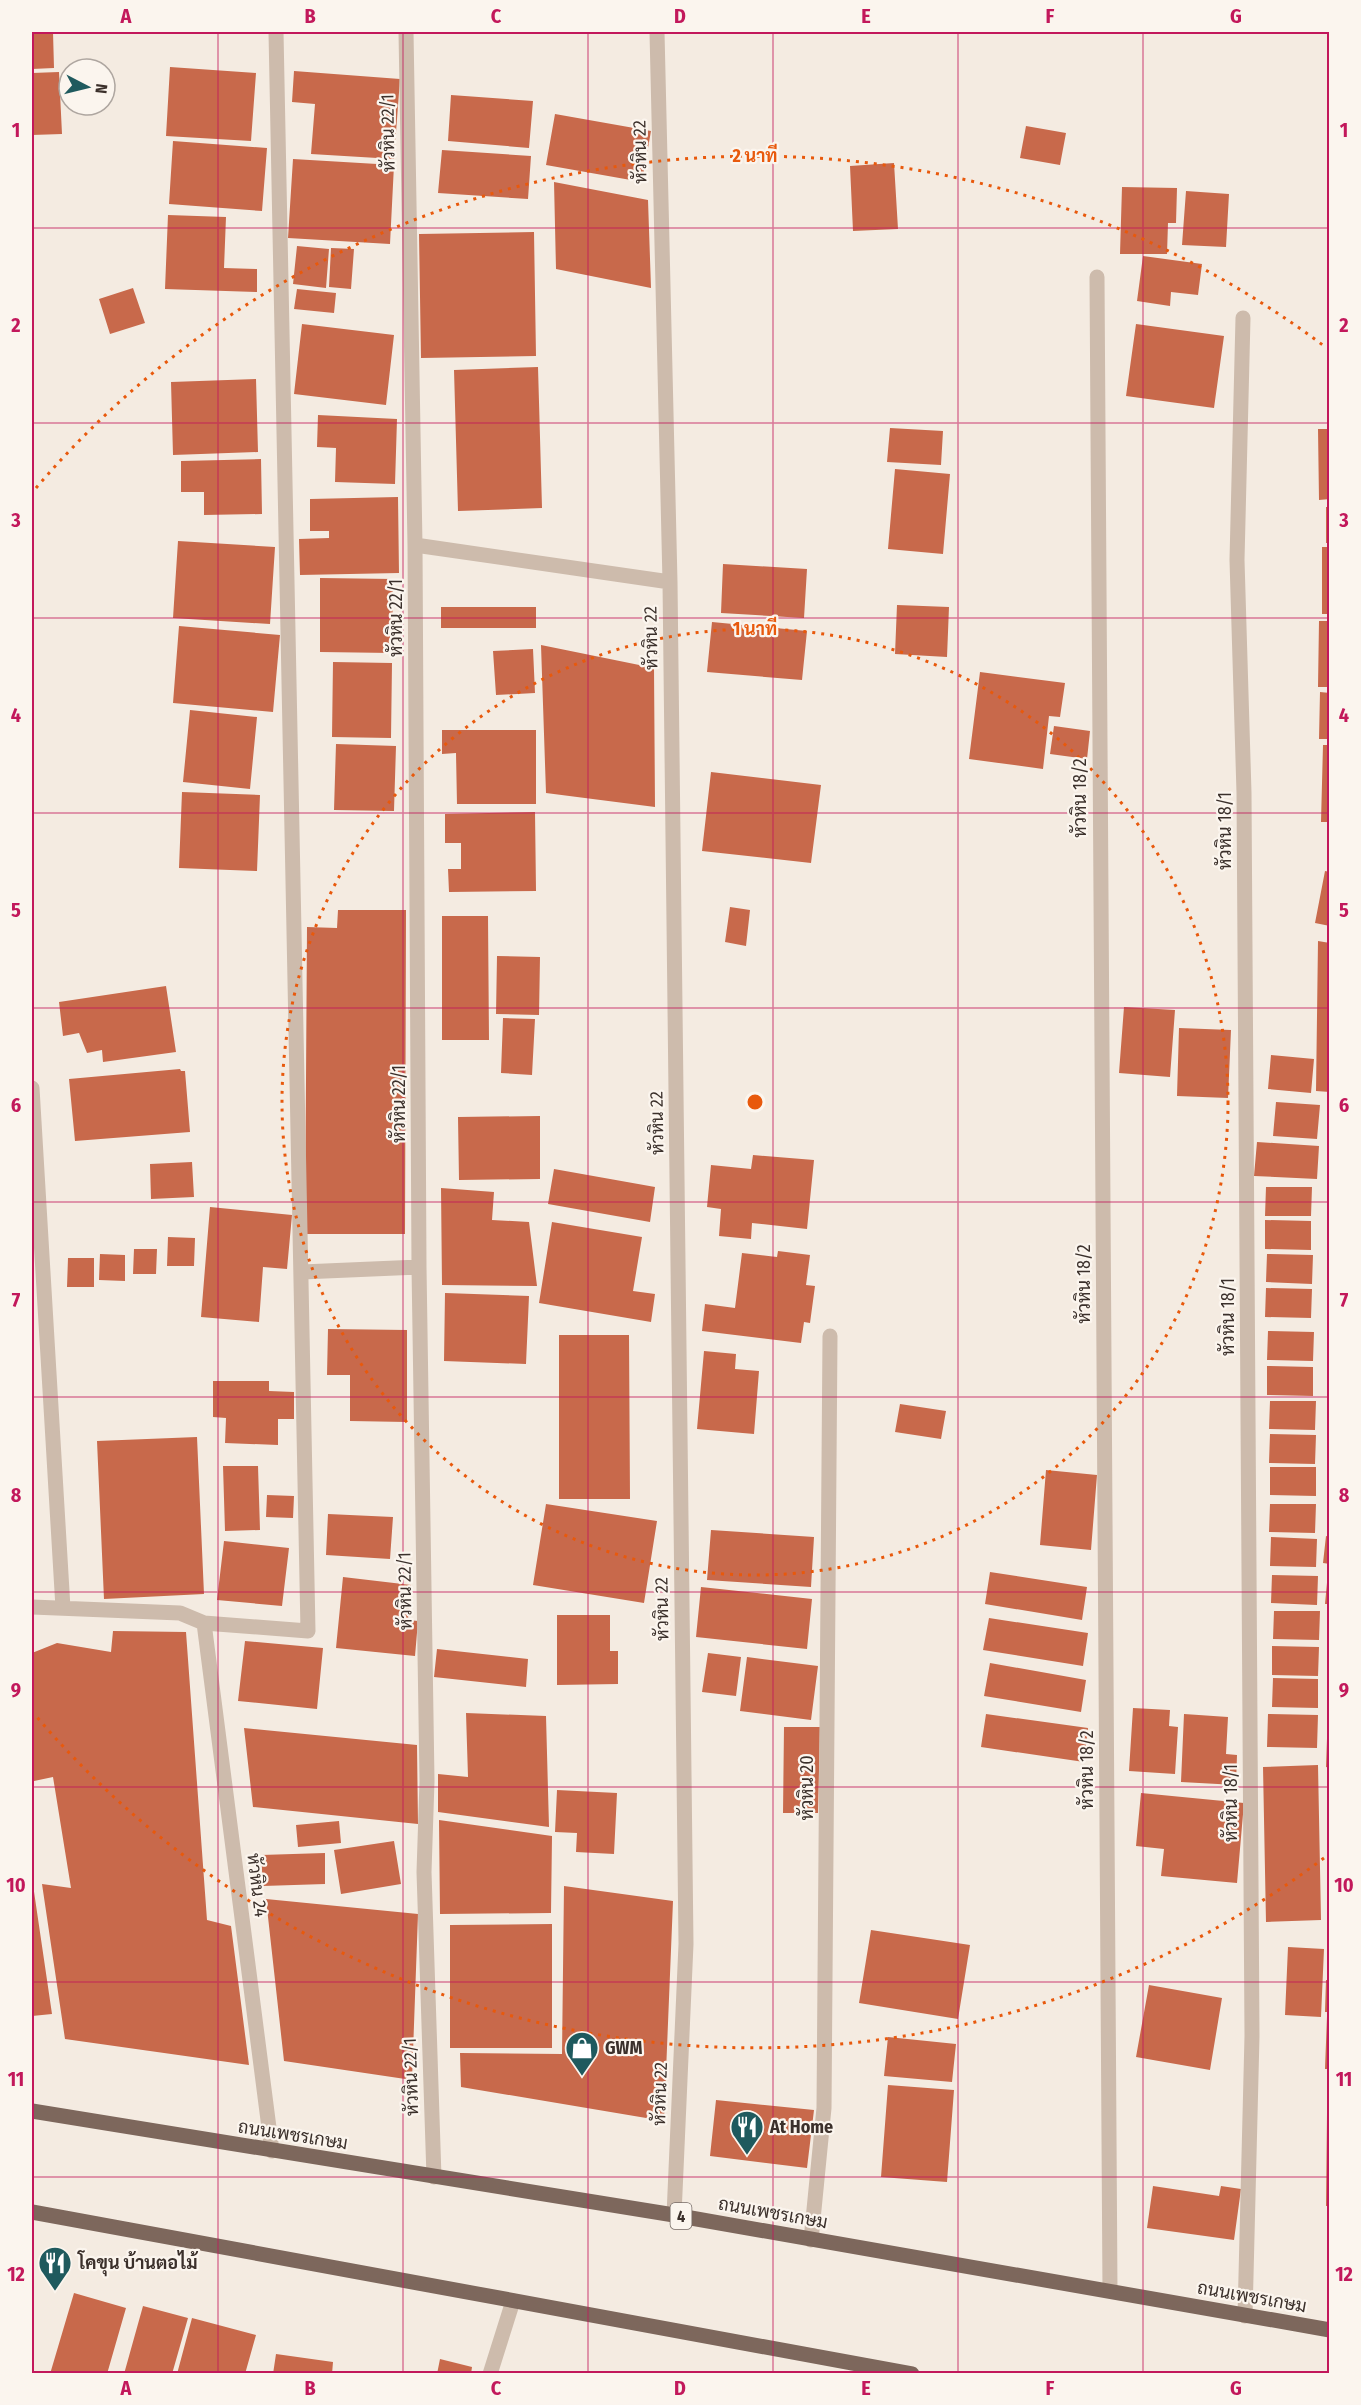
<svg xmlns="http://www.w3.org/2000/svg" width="1361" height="2405" font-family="'Fira Sans Condensed',Sarabun,sans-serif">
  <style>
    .building { fill: #c8694b }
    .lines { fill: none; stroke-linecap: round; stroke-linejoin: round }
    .minor { stroke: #cdbbac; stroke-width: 15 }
    .major { stroke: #7d675c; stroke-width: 15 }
    .grid { fill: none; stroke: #c2185b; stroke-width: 1.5; stroke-opacity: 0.55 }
    .ring { fill: none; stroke: #e8590c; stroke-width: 3; stroke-dasharray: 3 6 }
    .labels { text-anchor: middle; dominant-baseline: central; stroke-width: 4.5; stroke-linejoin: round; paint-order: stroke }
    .shield { fill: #fbf5ee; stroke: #756b66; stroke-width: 1.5 }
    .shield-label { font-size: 16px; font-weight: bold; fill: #3b302b }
    .street-label { font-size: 18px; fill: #3b302b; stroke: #fbf5ee }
    .poi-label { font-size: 18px; font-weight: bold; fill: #3b302b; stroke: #fbf5ee; text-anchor: start }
    .centre { fill: #e8590c; stroke: #fbf5ee; stroke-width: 3 }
    .ring-label { font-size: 18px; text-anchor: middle; font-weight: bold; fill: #e8590c; stroke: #fbf5ee; stroke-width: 4.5; stroke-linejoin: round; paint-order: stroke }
    .neatline { fill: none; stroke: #c2185b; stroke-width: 2 }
    .grid-label { font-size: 20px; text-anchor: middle; font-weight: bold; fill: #c2185b }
  </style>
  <rect width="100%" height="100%" fill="#f4ebe1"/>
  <!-- building -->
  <path class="building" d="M32 32H53L54 68 32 69Z
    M170 67 256 73 251 141 166 136Z
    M294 71 400 79 394 159 311 154 315 104 292 102Z
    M59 72 62 134 32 135V73Z
    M451 95 533 101 529 148 448 141Z
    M555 114 651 131 642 182 546 165Z
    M1026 126 1066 133 1060 165 1020 158Z
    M173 141 267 148 262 211 169 204Z
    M442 150 531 156 528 199 438 193Z
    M293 159 394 165 390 244 288 238Z
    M894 163 898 229 853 231 850 166Z
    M554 182 648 200 651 288 556 269Z
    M1122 187 1177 188 1176 223H1168L1167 254H1120Z
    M1186 191 1229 194 1226 247 1182 245Z
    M168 215 226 217 224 268 257 269V292L165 289Z
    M534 232 536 356 421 358 419 234Z
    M297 246 329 249 326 288 293 284Z
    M331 248 354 249 351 289 329 287Z
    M1143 256 1202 264 1198 295 1171 292 1170 306 1137 301Z
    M133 288 145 323 110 334 99 299Z
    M297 289 336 293 334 313 294 309Z
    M302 324 394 335 386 405 294 394Z
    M1136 324 1224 336 1214 408 1126 396Z
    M538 367 542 508 458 511 454 370Z
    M256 379 258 452 173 455 171 382Z
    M318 415 397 419 395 484 335 482 336 448 317 447Z
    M890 428 943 431 941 465 887 462Z
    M1318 429H1330V499L1319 500Z
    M261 459 262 514 204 515V492H181V461Z
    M895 469 950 474 943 554 888 549Z
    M398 497 399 573 300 575 299 539 329 538V531H310V499Z
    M1326 507H1330V543H1326Z
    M178 541 275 547 270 624 173 618Z
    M1322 547H1330V614H1322Z
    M723 564 807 569 804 618 721 613Z
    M320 578 393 579 392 653 320 652Z
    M897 605 949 607 947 657 895 654Z
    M441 607H536V628H441Z
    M1319 621H1330V687H1318Z
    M712 622 807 631 802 680 707 672Z
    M179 626 280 635 273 712 173 703Z
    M541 645 654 668 655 807 546 793Z
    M533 649 535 693 496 695 493 651Z
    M333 662 392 663 391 738 332 737Z
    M980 672 1065 683 1060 717 1049 716 1043 769 969 759Z
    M1320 692 1330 693V739H1319Z
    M190 710 257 717 250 789 183 782Z
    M1054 726 1090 731 1087 759 1050 754Z
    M442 730H536V804H457L456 753 442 754Z
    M336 744 396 746 394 811 334 810Z
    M1323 745H1330V822H1321Z
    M711 772 821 785 811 863 702 851Z
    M182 792 260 795 257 871 179 868Z
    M535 812 536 891 449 892 448 869H461V843H445V814Z
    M1325 871 1330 872V926L1315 923Z
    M730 907 750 910 746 946 725 942Z
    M338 910H406L405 1234H305L307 927 337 928Z
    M442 916H488L489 1040H442Z
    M1318 941 1330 943V1092L1316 1091Z
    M497 956 540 957 539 1015 496 1014Z
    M166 986 176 1052 103 1062 102 1050 87 1053 79 1033 63 1036 59 1002Z
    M1124 1007 1175 1010 1170 1077 1119 1073Z
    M503 1018 535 1019 532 1075 501 1073Z
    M1179 1028 1231 1030 1228 1098 1177 1096Z
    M1271 1055 1314 1059 1311 1093 1268 1089Z
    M180 1069 181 1071H185L190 1132 75 1141 69 1079Z
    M1276 1102 1320 1105 1317 1139 1273 1136Z
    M540 1116V1179L459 1180 458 1117Z
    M1257 1142 1319 1146 1317 1179 1254 1176Z
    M753 1155 814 1160 807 1229 752 1223 751 1239 719 1236 721 1209 707 1207 711 1165 751 1169Z
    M192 1162 194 1197 151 1199 150 1164Z
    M554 1169 655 1187 650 1222 548 1204Z
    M1266 1187H1312L1311 1216H1265Z
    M441 1188 494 1192 492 1220 529 1222 537 1286 442 1285Z
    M210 1207 292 1215 287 1269 263 1267 259 1322 201 1317Z
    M1265 1220 1311 1221V1250L1265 1249Z
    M552 1222 642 1237 633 1291 655 1294 651 1322 539 1303Z
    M168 1237 195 1238 194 1266H167Z
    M134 1249H157L156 1274H133Z
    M778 1251 810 1255 806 1285 815 1286 810 1323 804 1322 801 1343 702 1331 705 1304 735 1308 742 1253 777 1257Z
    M100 1254 125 1255V1281L99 1280Z
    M1267 1254 1313 1255 1312 1284 1266 1282Z
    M68 1258H94V1287H67Z
    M1266 1288 1312 1289 1311 1318 1265 1317Z
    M445 1293 529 1296 526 1364 444 1361Z
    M328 1329 407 1330V1422L350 1421V1375H327Z
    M1268 1331 1314 1332 1313 1361 1267 1360Z
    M559 1335H629L630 1499H559Z
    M704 1351 736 1354 735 1369 759 1371 754 1434 697 1429Z
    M1267 1366 1313 1367V1396L1267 1395Z
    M213 1381H269V1391L294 1392V1419H278V1445L225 1443 226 1418 213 1417Z
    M1270 1401H1316L1315 1430 1269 1429Z
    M900 1404 946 1411 941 1439 895 1432Z
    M1270 1434 1316 1435 1315 1464 1269 1463Z
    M197 1437 204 1594 104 1599 97 1441Z
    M223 1466H258L260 1530 225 1531Z
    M1270 1467H1316V1496L1270 1495Z
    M1046 1470 1097 1475 1091 1550 1040 1545Z
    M267 1495 294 1496 293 1518 266 1517Z
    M546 1504 657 1521 644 1603 533 1585Z
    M1270 1504H1316L1315 1533 1269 1532Z
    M328 1514 393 1517 390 1559 326 1555Z
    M711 1530 814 1537 811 1587 707 1580Z
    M1326 1536 1330 1537V1564L1323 1563Z
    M1271 1537 1317 1539 1316 1567 1270 1566Z
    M224 1541 289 1548 282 1606 217 1600Z
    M990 1572 1087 1587 1082 1620 985 1604Z
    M1328 1572H1330V1604H1325Z
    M1272 1575 1318 1576 1317 1605 1271 1603Z
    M343 1577 411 1585 408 1620 418 1621 415 1656 336 1648Z
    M701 1587 812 1599 807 1649 696 1637Z
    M1274 1611H1320L1319 1640 1273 1639Z
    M557 1615H610V1651H618V1684L557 1685Z
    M989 1618 1088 1633 1083 1666 983 1650Z
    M113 1631 186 1632 207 1920 231 1926 249 2065 65 2039 42 1884 71 1888 53 1777 34 1781 32 1768V1653L57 1643 111 1652Z
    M245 1641 323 1648 317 1709 238 1701Z
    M1272 1646 1319 1647 1318 1676 1272 1675Z
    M437 1649 528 1659 526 1687 434 1677Z
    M708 1653 741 1657 736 1696 702 1692Z
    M747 1657 818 1666 811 1720 740 1711Z
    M990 1663 1086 1680 1081 1712 984 1696Z
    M1273 1678 1318 1679V1708L1272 1707Z
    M1133 1708 1170 1710 1169 1726 1178 1727 1175 1774 1129 1771Z
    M1328 1710H1330V1768L1326 1767Z
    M466 1713 546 1716 549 1827 438 1812V1774L468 1777Z
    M986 1714 1088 1728 1084 1762 981 1747Z
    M1184 1714 1228 1717 1226 1754 1237 1755 1236 1785 1181 1782Z
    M1268 1714 1318 1715 1317 1748 1267 1747Z
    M784 1727H820L818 1813H783Z
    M244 1728 417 1745 418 1824 253 1807Z
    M1318 1765 1321 1920 1266 1922 1263 1767Z
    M557 1790 617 1793 614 1854 576 1852 577 1833 555 1832Z
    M1141 1793 1244 1803 1237 1883 1161 1876 1164 1849 1136 1846Z
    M439 1820 552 1836 551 1913 440 1914Z
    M339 1821 341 1843 298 1847 296 1825Z
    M394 1841 401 1884 341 1894 334 1850Z
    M325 1853V1884L263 1886 261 1855Z
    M32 1878 52 2014 32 2016Z
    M564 1886 673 1901 664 2121 461 2087 460 2053 562 2054Z
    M266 1899 418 1914 412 2080 284 2061Z
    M552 1924V2048H450V1925Z
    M871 1930 970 1945 958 2019 859 2003Z
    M1288 1947 1324 1949 1321 2017 1285 2015Z
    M1326 1980H1330V2012H1325Z
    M1149 1985 1222 1998 1210 2070 1136 2057Z
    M1327 2016H1330V2069H1325Z
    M888 2037 956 2044 952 2082 884 2076Z
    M888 2085 954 2090 947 2182 881 2177Z
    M716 2100 814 2110 807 2168 710 2156Z
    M1327 2113H1330V2206H1326Z
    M1153 2186 1219 2196 1221 2186 1241 2189 1234 2240 1147 2228Z
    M74 2293 126 2308 107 2374H50Z
    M143 2306 188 2318 172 2374H124Z
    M192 2318 256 2335 245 2374H177Z
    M276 2354 333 2362 332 2374H273Z
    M440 2359 472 2367 471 2374H437Z"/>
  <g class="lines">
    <!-- minor -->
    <path class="minor" d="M406 32 415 545 419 1267 427 1781 424 1872 434 2177
      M657 32 670 582 686 1944 674 2215
      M1097 277 1110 2291
      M1243 318 1237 560 1244 793 1252 2036 1245 2316
      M415 545 670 582
      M32 1088 63 1608
      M302 1272 419 1267
      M32 1607 180 1613 204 1623 308 1631 276 32
      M204 1623 272 2151
      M811 2240 824 2108 830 1336
      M490 2374 513 2301"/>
    <!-- major -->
    <path class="major" d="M32 2111 674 2215 1330 2330
      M32 2212 912 2374"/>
  </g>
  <!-- grid -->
  <path class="grid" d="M218 32V2374M403 32V2374M588 32V2374M773 32V2374M958 32V2374M1143 32V2374M32 228H1330M32 423H1330M32 618H1330M32 813H1330M32 1008H1330M32 1202H1330M32 1397H1330M32 1592H1330M32 1787H1330M32 1982H1330M32 2177H1330"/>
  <!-- distance rings -->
  <g class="ring">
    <circle cx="755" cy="1102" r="473"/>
    <path d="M1324 1858A946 946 0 0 1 36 1716M36 488A946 946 0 0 1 1324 346"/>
  </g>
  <!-- icons -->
  <defs>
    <g id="shop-pin" transform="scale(1.725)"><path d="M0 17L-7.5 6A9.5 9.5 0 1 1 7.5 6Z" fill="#1f5a5e" stroke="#fbf5ee"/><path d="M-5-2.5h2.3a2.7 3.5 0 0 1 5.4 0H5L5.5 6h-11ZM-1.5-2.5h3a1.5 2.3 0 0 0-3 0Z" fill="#fff"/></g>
    <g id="restaurant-pin" transform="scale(1.725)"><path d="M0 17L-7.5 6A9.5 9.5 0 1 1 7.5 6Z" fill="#1f5a5e" stroke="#fbf5ee"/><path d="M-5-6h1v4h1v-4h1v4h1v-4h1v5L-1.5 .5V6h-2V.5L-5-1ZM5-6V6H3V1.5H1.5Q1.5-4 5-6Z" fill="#fff"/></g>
  </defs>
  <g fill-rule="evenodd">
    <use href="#shop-pin" x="582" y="2048"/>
    <use href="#restaurant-pin" x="747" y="2127"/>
    <use href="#restaurant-pin" x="55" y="2263"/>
  </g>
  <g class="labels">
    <!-- shield labels -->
    <rect class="shield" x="670.5" y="2203" width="21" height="26" rx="4.5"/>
    <g class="shield-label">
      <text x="681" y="2216">4</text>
    </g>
    <!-- street labels -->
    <g class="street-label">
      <text transform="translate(388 133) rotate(-91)">หัวหิน 22/1</text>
      <text transform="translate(640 152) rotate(-91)">หัวหิน 22</text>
      <text transform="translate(396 618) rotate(-90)">หัวหิน 22/1</text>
      <text transform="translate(651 638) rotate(-91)">หัวหิน 22</text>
      <text transform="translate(1080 798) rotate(-90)">หัวหิน 18/2</text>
      <text transform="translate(1225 831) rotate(-90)">หัวหิน 18/1</text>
      <text transform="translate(399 1104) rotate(-90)">หัวหิน 22/1</text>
      <text transform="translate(657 1123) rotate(-91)">หัวหิน 22</text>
      <text transform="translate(1084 1284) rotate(-90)">หัวหิน 18/2</text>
      <text transform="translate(1228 1317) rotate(-90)">หัวหิน 18/1</text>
      <text transform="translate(405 1591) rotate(-91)">หัวหิน 22/1</text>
      <text transform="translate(662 1609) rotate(-91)">หัวหิน 22</text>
      <text transform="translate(1087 1770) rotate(-90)">หัวหิน 18/2</text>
      <text transform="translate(807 1788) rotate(-90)">หัวหิน 20</text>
      <text transform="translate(1231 1803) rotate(-90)">หัวหิน 18/1</text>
      <text transform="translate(257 1885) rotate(83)">หัวหิน 24</text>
      <text transform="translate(411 2077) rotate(-92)">หัวหิน 22/1</text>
      <text transform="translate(660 2094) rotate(-88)">หัวหิน 22</text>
      <text transform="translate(293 2135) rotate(9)">ถนนเพชรเกษม</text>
      <text transform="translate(773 2213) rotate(10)">ถนนเพชรเกษม</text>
      <text transform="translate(1252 2297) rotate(10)">ถนนเพชรเกษม</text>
    </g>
    <!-- poi labels -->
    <g class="poi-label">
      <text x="605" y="2048">GWM</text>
      <text x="770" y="2127">At Home</text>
      <text x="78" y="2263">โคขุน บ้านตอไม้</text>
    </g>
  </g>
  <circle cx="755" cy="1102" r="9" class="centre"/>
  <g class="ring-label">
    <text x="755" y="162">2 นาที</text>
    <text x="755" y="635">1 นาที</text>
  </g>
  <!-- border -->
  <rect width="1361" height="2405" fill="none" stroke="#fbf5ee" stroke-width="66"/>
  <!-- north arrow -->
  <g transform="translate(87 87) rotate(97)"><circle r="28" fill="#fbf5ee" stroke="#aea6a0" stroke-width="1.5"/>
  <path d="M0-4.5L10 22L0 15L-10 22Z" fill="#1f5a5e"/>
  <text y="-9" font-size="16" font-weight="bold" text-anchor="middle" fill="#3b302b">N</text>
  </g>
  <rect x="33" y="33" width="1295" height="2339" class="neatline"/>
  <g class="grid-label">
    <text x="126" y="23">A</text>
    <text x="310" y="23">B</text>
    <text x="496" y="23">C</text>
    <text x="680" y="23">D</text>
    <text x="866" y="23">E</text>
    <text x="1050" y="23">F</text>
    <text x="1236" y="23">G</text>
    <text x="16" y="137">1</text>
    <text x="1344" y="137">1</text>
    <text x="16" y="332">2</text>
    <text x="1344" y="332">2</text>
    <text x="16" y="527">3</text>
    <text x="1344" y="527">3</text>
    <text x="16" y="722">4</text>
    <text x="1344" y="722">4</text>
    <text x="16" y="917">5</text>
    <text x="1344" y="917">5</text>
    <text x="16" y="1112">6</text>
    <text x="1344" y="1112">6</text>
    <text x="16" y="1307">7</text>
    <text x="1344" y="1307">7</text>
    <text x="16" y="1502">8</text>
    <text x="1344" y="1502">8</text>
    <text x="16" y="1697">9</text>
    <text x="1344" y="1697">9</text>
    <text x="16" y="1892">10</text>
    <text x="1344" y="1892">10</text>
    <text x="16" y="2086">11</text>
    <text x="1344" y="2086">11</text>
    <text x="16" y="2281">12</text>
    <text x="1344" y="2281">12</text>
    <text x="126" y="2395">A</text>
    <text x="310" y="2395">B</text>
    <text x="496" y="2395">C</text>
    <text x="680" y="2395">D</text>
    <text x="866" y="2395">E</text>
    <text x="1050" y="2395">F</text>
    <text x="1236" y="2395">G</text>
  </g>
</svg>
